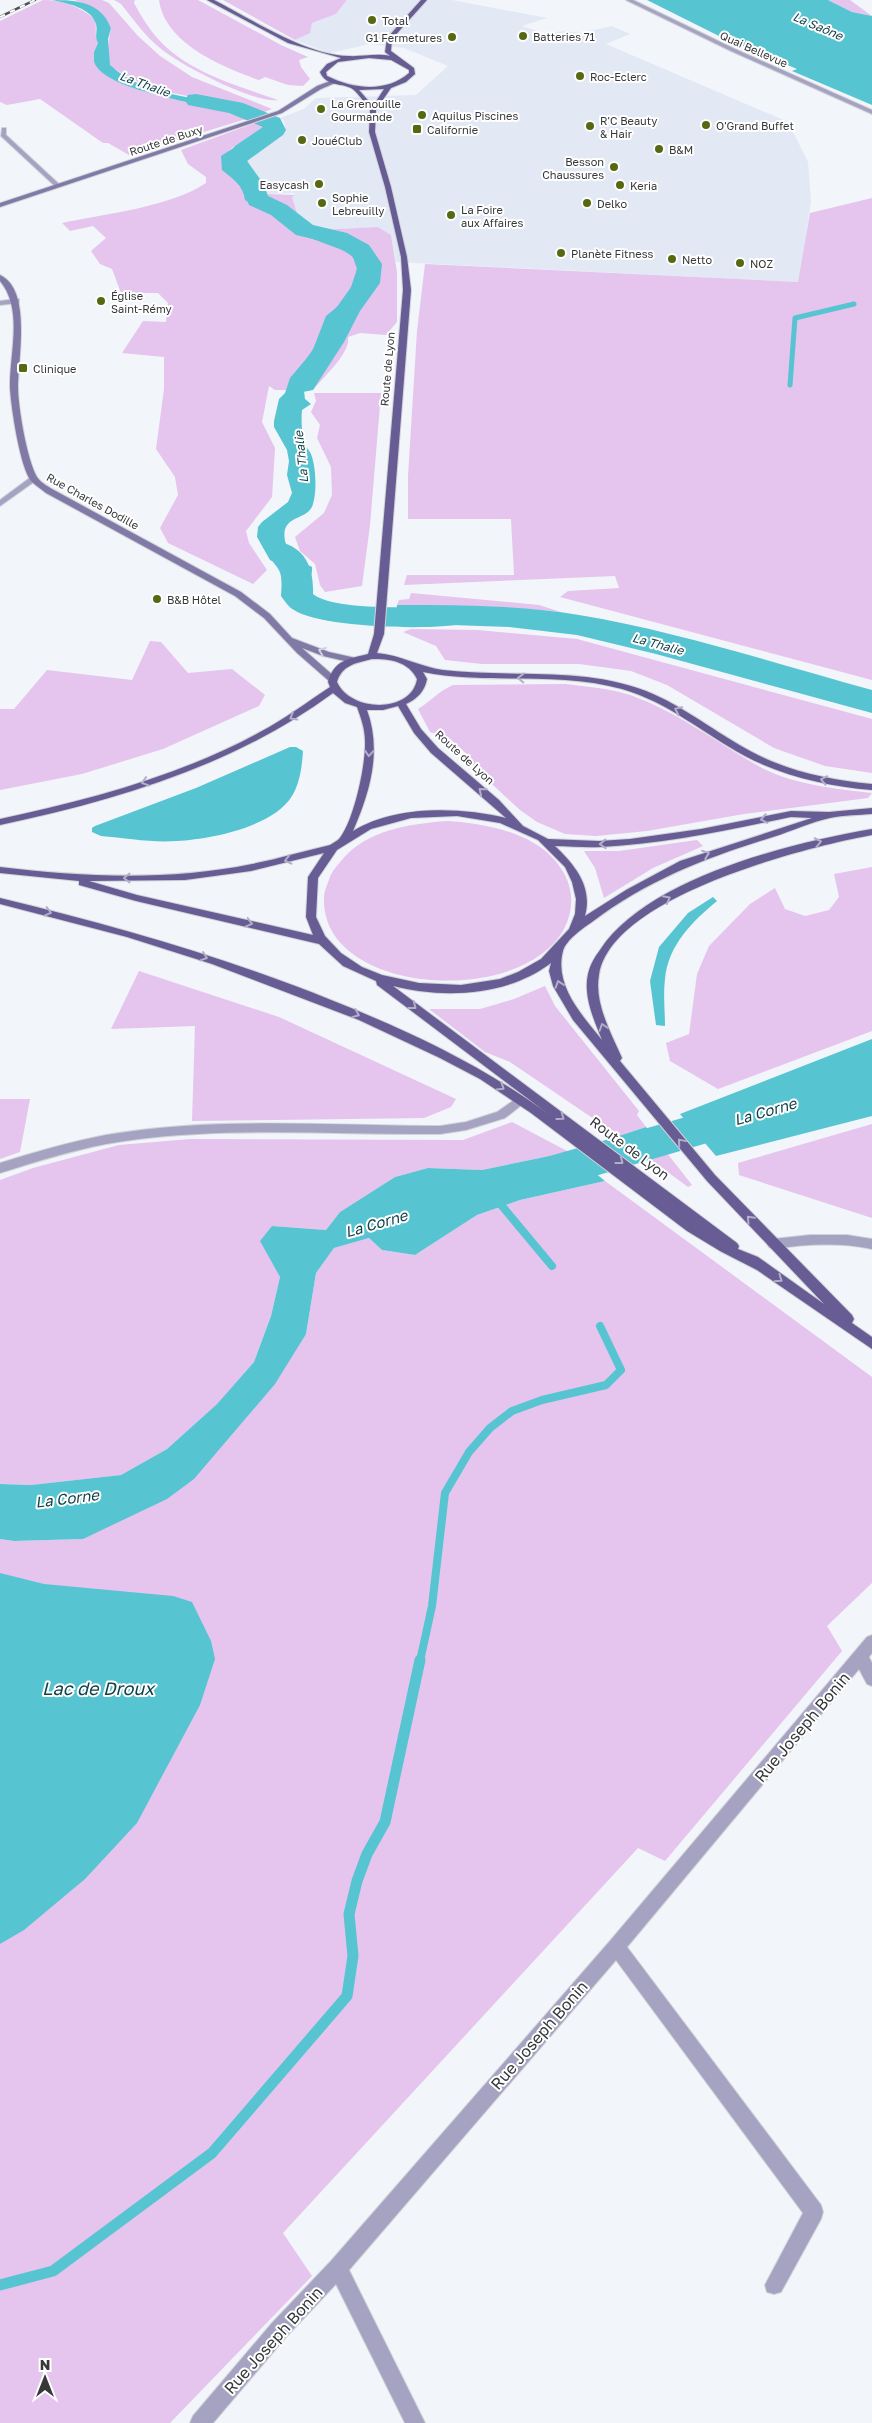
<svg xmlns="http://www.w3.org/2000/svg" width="872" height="2423" font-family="'Golos Text',sans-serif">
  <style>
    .built { fill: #e2e9f4 }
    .green { fill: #e5c4ed }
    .water { fill: #57c4d1 }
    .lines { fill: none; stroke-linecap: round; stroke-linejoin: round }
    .stream-far2 { stroke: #57c4d1; stroke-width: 5 }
    .stream-far1 { stroke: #57c4d1; stroke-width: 8 }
    .stream { stroke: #57c4d1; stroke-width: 11 }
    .river { fill: #57c4d1; fill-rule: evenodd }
    .street-casing { stroke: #d0d3d7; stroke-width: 2 }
    .secondary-casing { stroke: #d0d3d7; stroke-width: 2 }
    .primary-casing { stroke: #d0d3d7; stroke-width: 2 }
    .street { fill: #a6a2c1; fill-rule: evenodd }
    .secondary { fill: #817aa7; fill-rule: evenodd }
    .primary { fill: #675d94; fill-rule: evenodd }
    .rail-casing { stroke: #4e5052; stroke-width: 2.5 }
    .rail { stroke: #fff; stroke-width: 2; stroke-dasharray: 5.5; stroke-linecap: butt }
    .oneway { stroke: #d3d0e0 }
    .oneway2 { stroke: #b3aeca }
    .poi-dot { fill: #566812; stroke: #fff; stroke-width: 2 }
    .labels { text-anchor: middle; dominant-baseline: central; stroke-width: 4; stroke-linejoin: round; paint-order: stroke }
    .far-poi-label { font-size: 11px; fill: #37383a; stroke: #fff; text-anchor: start }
    .far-street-label { font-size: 11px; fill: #37383a; stroke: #fff }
    .far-water-label { font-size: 12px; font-style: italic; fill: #104248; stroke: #fff }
    .street-label { font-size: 14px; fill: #37383a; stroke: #fff }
    .water-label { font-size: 15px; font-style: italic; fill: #104248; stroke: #fff }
    .near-street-label { font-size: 16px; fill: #37383a; stroke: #fff }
    .near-water-label { font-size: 18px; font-style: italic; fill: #104248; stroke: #fff }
  </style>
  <rect width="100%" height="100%" fill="#f2f5fa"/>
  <!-- built -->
  <path class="built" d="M346 0H452L547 18 522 26 545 34 565 31 581 33 612 26 630 34 606 44 788 122 808 162 811 202 799 282 396 262 391 235 378 227 318 230 307 226 298 216 292 197 296 195 293 193 266 194 250 168 247 155 283 131 285 127 284 121 280 118 304 109 316 98 416 95 448 66 404 48 370 44 330 53 295 40 309 33 312 23 336 14Z"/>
  <!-- green -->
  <path class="green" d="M43 0C63 0 80 7 95 19 97 27 94 37 98 43L94 52V62C106 93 215 104 246 119L129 155 108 143H103L40 99 7 105 0 102V21Z
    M74 0H102L109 3 138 36 160 56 192 77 272 109 262 113C217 96 166 100 123 74 119 71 113 69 110 65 106 60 109 35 111 28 104 10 91 6 74 0Z
    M114 0H135L134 3C139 12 144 21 150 29 179 70 233 84 278 100 255 104 178 64 160 48 145 36 133 19 121 4Z
    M159 0H198L281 45 308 57 299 60 301 67 310 79 303 86 288 85 265 77 259 80C223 67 165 44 159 0Z
    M223 0H346V1L336 14 312 23 310 33 295 40Z
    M828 0H850L872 16 852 12Z
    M255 123 262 126 263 129 232 148 221 159 247 155 250 168 266 194 296 195 292 197 298 216 308 226 318 230 378 227 391 235 397 272V322L386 335 360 333 348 337C351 353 323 377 313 390H275L269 386 262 422 275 448 272 497 246 531 249 543 267 570 253 584 168 543 160 528 178 495 175 477 156 449 164 389V357L122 353 143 321 166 322 168 303 158 293H121L112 269 100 264 91 251 106 238 93 226 70 231 62 223C104 214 171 207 206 183V177L188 164 181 150Z
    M872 198V680L560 597 568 591 619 588 615 576 404 585 407 575H514L511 519H408V476L417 331 425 264 798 282 810 213Z
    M314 393H381L370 525 362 586 325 592 320 585 315 564 300 551 295 537 324 513 332 495 331 467 317 438 320 425 311 412 316 401Z
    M411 593 539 605 561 612 503 607 397 605 399 600 409 599Z
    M411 629 478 630 577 639 872 719V773L825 766 774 748 667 685 631 671 579 664H482L445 660 436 646 403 632Z
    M150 641 161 642 188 673 232 669 265 695 259 706 163 749 82 774 0 790V709H14L47 670 132 680Z
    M566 684C587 687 609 688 630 695 679 712 719 745 764 769 796 785 837 789 872 793L868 798 744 814 647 831 596 836 565 834 537 822 520 810 469 763V756L448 737 430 732 418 709C431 701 439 691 453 685Z
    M447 821C489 824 543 833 565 875 574 893 573 912 564 929 521 1008 321 995 324 898 324 891 328 883 330 877 332 871 337 866 341 861 366 830 409 824 447 821Z
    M697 840 703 846 653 868 604 898 595 868 584 851H619Z
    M872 867V1031L718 1089 670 1061 666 1043 689 1034 697 974 709 946 750 904 775 888 785 909 805 916 829 910 839 897 834 874Z
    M139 971 279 1017 456 1099 451 1107 424 1118 192 1121 195 1026 111 1029Z
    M545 986 555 1006 639 1111 637 1115 646 1127 619 1136 510 1062 485 1052 429 1009H480L514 999Z
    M0 1099H30L20 1152 0 1159Z
    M512 1122 569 1152 482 1170 428 1168 395 1177 340 1212 326 1230 272 1226 261 1241 280 1277 271 1316 254 1362 217 1404 167 1449 121 1475 31 1485 0 1484V1180L33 1168 119 1145 190 1139 463 1140Z
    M872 1124V1218L739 1175 738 1163Z
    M663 1148 692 1185 688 1187 642 1153Z
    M605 1181 872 1377V1583L827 1626 842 1651 665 1861 638 1848 283 2233 312 2276 170 2423H0V1539L14 1541 83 1539 306 1334 316 1273 334 1248 369 1238 382 1250 415 1255 477 1215 520 1200Z"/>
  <!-- water -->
  <path class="water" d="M52 0C77 0 101 2 111 28L108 39 110 65C150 102 214 96 262 113L246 119C215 103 106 94 94 62V52L98 43C94 37 98 31 96 24 92 8 66 3 52 0Z
    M647 0H828L852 12 872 16V105L792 71 797 69 719 36Z
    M269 119 278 123V128L243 151 237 157 238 163 255 184 262 199 279 208 303 227 333 234 359 247 369 259V273L363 293 341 321 336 332 335 348 328 360 312 376 304 391 305 399 311 404 302 410C301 421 302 430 303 441 304 446 309 449 311 454 316 467 317 491 313 504 308 522 280 513 285 541 288 554 300 561 312 567 313 579 304 584 309 599L296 609 290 606 286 599 287 573 284 567 270 560 257 537 258 527 262 522 288 502 292 493 287 475 289 461 287 450 274 427V421L279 399 285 393 290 378 312 352 326 316 343 302 349 293 357 269 353 257 345 251 294 232 272 215 245 200C243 185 234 180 222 170L221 156 263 129 262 126 255 123Z
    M318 602 335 606 367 607 365 623 334 620 306 614Z
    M397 605C458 605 519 605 579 615 677 631 776 664 872 690V713L656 654 577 635 509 627 395 623Z
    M290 747H296L303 751C302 766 300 783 292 796 273 827 211 839 177 841 152 843 126 838 101 836L92 832V828L95 826 196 788Z
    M713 897 717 901C693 921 668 945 665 979 663 995 665 1011 665 1026L656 1025 650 981 659 947 688 913Z
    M872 1039V1116L716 1156 680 1114Z
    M646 1127 663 1148 642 1153 619 1136Z
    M569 1152 605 1181 520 1200 477 1215 415 1255 382 1250 369 1238 334 1248 316 1273 306 1334 275 1384 194 1479 167 1499 83 1539 14 1541 0 1539V1484L31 1485 121 1475 167 1449 217 1404 254 1362 271 1316 280 1277 260 1241 272 1226 326 1230 340 1212 395 1177 428 1168 482 1170Z
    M0 1573 44 1584 173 1596 192 1602 211 1641 215 1659 200 1705 137 1823 85 1879 24 1930 0 1944Z"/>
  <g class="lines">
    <!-- stream-far2 -->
    <path class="stream-far2" d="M790 385 795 318 854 304"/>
    <!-- stream-far1 -->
    <path class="stream-far1" d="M497 1200 552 1266
      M420 1661 432 1606 445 1493 469 1452 490 1428 512 1411 542 1400 606 1385 621 1370 600 1326"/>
    <!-- stream -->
    <path class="stream" d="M0 2285 53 2271 212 2153 347 1996 353 1956 349 1914 357 1881 367 1854 385 1822 420 1660"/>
    <!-- river -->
    <path class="river" d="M196 94 243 103 280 118 286 130 283 135 247 161 263 183 268 196 287 205 313 225 347 233 369 245 382 264 380 283 360 311 344 342 313 390 303 392 293 390 289 384 318 342 334 311 354 283 358 264 351 255 330 243 296 235 271 215 249 205 240 184 224 160 235 146 263 127 229 113 188 105 185 100 188 95Z
      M280 542C306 548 314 569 313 594 335 612 426 607 457 606L468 609 473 616 468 623C435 631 322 628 294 610 288 607 285 601 281 596 283 567 280 573 265 551L269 544Z
      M872 1060V1091L843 1103 524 1197 508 1192 502 1180 508 1168 815 1080Z"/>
    <!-- street casing -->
    <g class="street-casing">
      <path id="street" d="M626 0H633L735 49 872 110V114L731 51Z
        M2 128H6V135L60 185V187H56L1 136Z
        M16 299H19V303L0 305V301Z
        M31 477 38 479 0 506V500Z
        M520 1096 526 1100 524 1103 505 1118 466 1130 440 1134C330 1135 216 1125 106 1144 70 1151 35 1162 0 1173V1163C35 1152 70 1142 106 1135 216 1116 330 1126 440 1126L466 1122 497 1112Z
        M810 1235H847L872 1239V1249C839 1242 806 1244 773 1249L769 1247 767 1244 769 1241 773 1239Z
        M872 1635V1653L869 1657 872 1663V1686L867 1684 859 1669 627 1947 821 2205 823 2212 821 2219 781 2292 774 2294 767 2292 765 2285 803 2213 616 1960 349 2270 425 2423H405L336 2284 286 2337 213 2423H190L193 2416 272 2323 331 2261 610 1941 867 1637Z"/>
    </g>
    <!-- secondary casing -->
    <g class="secondary-casing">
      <path id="secondary" d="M333 80 335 83 321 89 282 113 0 207V203L278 111 317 86Z
        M0 275C32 290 18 358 18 387 18 407 27 460 37 477 40 482 47 486 52 489L241 592 270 614 292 638 329 652 356 658V662L353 663 323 656 302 648 335 677V681H329L297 653 264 618 235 596 46 493C41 489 35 485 31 481 20 467 11 407 10 388 9 354 24 310 0 281Z"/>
    </g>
    <!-- primary casing -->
    <g class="primary-casing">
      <path id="primary" d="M207 0H214C251 19 306 55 348 56 362 57 375 53 390 56L385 52 387 38 421 0H427L392 39 391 51 414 68 415 74 406 82 391 88 376 110 375 132 391 187 407 257 411 290 384 634 377 653C401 655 420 667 443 670 511 678 582 666 646 691 684 706 716 733 752 752 790 772 830 780 872 784V790C828 786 785 777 745 756 704 734 668 702 622 689 557 671 488 685 423 672L427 679C425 691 417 699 406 704L421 729 438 748 499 800 523 826 548 839 599 841 630 839 701 829 791 811 829 812 872 808V814C859 815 844 815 830 818 811 822 792 831 773 837 708 857 647 880 592 922 583 928 566 940 563 951 554 986 582 1015 602 1040 594 1020 583 996 588 974 590 965 594 958 600 950 647 878 791 843 872 829V835C806 847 611 896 599 975 594 1003 611 1033 622 1058L620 1061 715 1175 852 1315 854 1319 852 1323 872 1337V1349L757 1270 720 1251 687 1231 531 1113 480 1079 440 1058 359 1020 212 964 127 937 0 904V898C113 925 224 957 331 1000 409 1031 484 1066 551 1116L377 985 376 981 343 966 319 944 136 901 79 885V881L0 873V867C82 877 170 881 252 864 278 859 304 851 330 845 333 843 337 841 339 839 354 821 366 764 365 741 365 729 361 718 357 707L345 703 333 693C235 765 118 800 0 825V819C88 800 180 776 260 732 285 719 307 702 330 687L328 682C334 660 348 659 368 654L374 634 403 290 401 257 385 187 369 132 370 110C365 104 358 92 351 88 340 83 326 86 320 72L327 64 341 58 288 43ZM369 58 391 60 409 70V73C386 93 353 89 327 76L326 72 338 62ZM384 89 373 106 359 90ZM372 659C390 659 408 661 417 679 412 713 351 713 337 682 342 665 356 663 372 659ZM398 706 414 733 431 753 506 818C459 807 396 805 353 831 370 792 382 751 367 710H383ZM457 816 500 823 538 840 565 867 572 882 576 899 575 914 569 929 541 959 518 972 500 979 461 985 419 983 382 975 362 967 341 953 325 936 316 917 318 878 337 850 371 829 411 818ZM791 817 812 818 680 861 626 890 585 916C593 887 575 865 555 846 570 846 586 848 601 847 665 844 728 830 791 817ZM324 853 308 877 306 917 313 935 137 895 89 881 185 880 251 871ZM551 963 549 971 553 986 573 1020 707 1181 824 1304 758 1257 738 1249 739 1246 737 1243 393 986C444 999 508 996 551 963Z"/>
    </g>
    <!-- street -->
    <use href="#street" class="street"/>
    <!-- secondary -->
    <use href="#secondary" class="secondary"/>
    <!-- primary -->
    <use href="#primary" class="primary"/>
    <!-- rail casing -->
    <g class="rail-casing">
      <path id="rail" d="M0 17 35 0"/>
    </g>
    <!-- rail -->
    <use href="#rail" class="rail"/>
  </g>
  <!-- one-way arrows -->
  <defs><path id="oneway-chevron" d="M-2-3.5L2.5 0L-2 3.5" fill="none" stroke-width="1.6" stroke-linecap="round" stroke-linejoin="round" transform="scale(1.25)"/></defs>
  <use class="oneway" href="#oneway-chevron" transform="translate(322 651) rotate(-158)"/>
  <g class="oneway2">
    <use href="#oneway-chevron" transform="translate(521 678) rotate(-179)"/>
    <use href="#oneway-chevron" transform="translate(678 710) rotate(-154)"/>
    <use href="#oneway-chevron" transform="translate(293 717) rotate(150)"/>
    <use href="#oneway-chevron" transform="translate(369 753) rotate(94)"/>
    <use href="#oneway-chevron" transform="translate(824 780) rotate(-169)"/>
    <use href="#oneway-chevron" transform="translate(145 782) rotate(162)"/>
    <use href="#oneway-chevron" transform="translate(482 791) rotate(-140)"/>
    <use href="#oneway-chevron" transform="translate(764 819) rotate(169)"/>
    <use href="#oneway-chevron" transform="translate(818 842) rotate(-12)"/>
    <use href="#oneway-chevron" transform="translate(603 844) rotate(178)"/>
    <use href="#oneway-chevron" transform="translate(706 854) rotate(-21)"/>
    <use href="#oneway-chevron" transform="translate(288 860) rotate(166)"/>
    <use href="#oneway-chevron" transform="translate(127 878) rotate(-180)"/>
    <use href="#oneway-chevron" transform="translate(667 899) rotate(-28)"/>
    <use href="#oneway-chevron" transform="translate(48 912) rotate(14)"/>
    <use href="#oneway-chevron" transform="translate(249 923) rotate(15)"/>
    <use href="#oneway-chevron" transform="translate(204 957) rotate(19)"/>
    <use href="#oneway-chevron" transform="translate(559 984) rotate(-109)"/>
    <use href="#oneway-chevron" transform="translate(413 1006) rotate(38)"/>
    <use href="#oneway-chevron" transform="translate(356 1014) rotate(22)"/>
    <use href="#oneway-chevron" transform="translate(603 1027) rotate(-108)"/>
    <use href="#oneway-chevron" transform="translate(501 1087) rotate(32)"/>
    <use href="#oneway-chevron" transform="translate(561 1117) rotate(36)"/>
    <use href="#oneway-chevron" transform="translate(681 1142) rotate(-130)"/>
    <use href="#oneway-chevron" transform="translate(620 1161) rotate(37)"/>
    <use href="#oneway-chevron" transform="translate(750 1219) rotate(-133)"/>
    <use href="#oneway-chevron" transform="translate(779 1279) rotate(35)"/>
  </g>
  <!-- markers -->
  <g class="poi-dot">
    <circle cx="372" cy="20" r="5"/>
    <circle cx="523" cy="36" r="5"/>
    <circle cx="452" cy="37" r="5"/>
    <circle cx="580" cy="76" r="5"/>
    <circle cx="321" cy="109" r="5"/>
    <circle cx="422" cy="115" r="5"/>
    <circle cx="706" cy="125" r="5"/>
    <circle cx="590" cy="126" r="5"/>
    <rect x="412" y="124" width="10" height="10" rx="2.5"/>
    <circle cx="302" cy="140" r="5"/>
    <circle cx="659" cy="149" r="5"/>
    <circle cx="614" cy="167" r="5"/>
    <circle cx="319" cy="184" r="5"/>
    <circle cx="620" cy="185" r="5"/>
    <circle cx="322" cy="203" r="5"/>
    <circle cx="587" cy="203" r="5"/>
    <circle cx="451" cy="215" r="5"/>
    <circle cx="561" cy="253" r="5"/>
    <circle cx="672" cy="259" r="5"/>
    <circle cx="740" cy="263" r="5"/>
    <circle cx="101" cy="301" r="5"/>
    <rect x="18" y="363" width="10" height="10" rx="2.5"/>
    <circle cx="157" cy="599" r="5"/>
  </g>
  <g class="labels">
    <!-- far-poi labels -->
    <g class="far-poi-label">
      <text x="382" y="20">Total</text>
      <text x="533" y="36">Batteries 71</text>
      <text x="442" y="37" text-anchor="end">G1 Fermetures</text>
      <text x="590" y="76">Roc-Eclerc</text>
      <text x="331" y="103">La Grenouille<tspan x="331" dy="13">Gourmande</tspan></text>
      <text x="432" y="115">Aquilus Piscines</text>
      <text x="600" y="120">R'C Beauty<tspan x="600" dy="13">&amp; Hair</tspan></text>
      <text x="716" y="125">O'Grand Buffet</text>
      <text x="427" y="129">Californie</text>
      <text x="312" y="140">JouéClub</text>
      <text x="669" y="149">B&amp;M</text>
      <text x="604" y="161" text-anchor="end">Besson<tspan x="604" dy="13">Chaussures</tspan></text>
      <text x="309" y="184" text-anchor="end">Easycash</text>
      <text x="630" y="185">Keria</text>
      <text x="332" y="197">Sophie<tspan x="332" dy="13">Lebreuilly</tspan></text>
      <text x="597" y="203">Delko</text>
      <text x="461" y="209">La Foire<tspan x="461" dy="13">aux Affaires</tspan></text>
      <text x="571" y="253">Planète Fitness</text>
      <text x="682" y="259">Netto</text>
      <text x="750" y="263">NOZ</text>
      <text x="111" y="295">Église<tspan x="111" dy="13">Saint-Rémy</tspan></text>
      <text x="33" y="368">Clinique</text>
      <text x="167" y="599">B&amp;B Hôtel</text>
    </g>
    <!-- far-street labels -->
    <g class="far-street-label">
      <text transform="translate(754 49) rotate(24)">Quai Bellevue</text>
      <text transform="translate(166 140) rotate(-18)">Route de Buxy</text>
      <text transform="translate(387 369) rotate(-85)">Route de Lyon</text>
      <text transform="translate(93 501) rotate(29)">Rue Charles Dodille</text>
      <text transform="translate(465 757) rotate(42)">Route de Lyon</text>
    </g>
    <!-- far-water labels -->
    <g class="far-water-label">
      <text transform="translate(818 26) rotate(23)">La Saône</text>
      <text transform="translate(145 84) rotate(20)">La Thalie</text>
      <text transform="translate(301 457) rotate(-96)">La Thalie</text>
      <text transform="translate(658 644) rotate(15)">La Thalie</text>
    </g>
    <!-- street labels -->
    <g class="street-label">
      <text transform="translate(630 1148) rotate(37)">Route de Lyon</text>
    </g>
    <!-- water labels -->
    <g class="water-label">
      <text transform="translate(765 1111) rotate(-16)">La Corne</text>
      <text transform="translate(376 1223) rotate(-16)">La Corne</text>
      <text transform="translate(67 1498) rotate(-7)">La Corne</text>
    </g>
    <!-- near-street labels -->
    <g class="near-street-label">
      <text transform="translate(802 1727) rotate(-50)">Rue Joseph Bonin</text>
      <text transform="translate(539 2035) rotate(-49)">Rue Joseph Bonin</text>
      <text transform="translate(273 2340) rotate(-48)">Rue Joseph Bonin</text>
    </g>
    <!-- near-water labels -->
    <g class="near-water-label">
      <text x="98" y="1688">Lac de Droux</text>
    </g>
  </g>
  <!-- north arrow -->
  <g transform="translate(45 2378)" stroke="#ffffff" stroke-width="4" paint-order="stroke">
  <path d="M0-4L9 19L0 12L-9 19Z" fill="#37383a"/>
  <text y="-8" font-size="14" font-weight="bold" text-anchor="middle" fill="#37383a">N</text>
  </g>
</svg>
